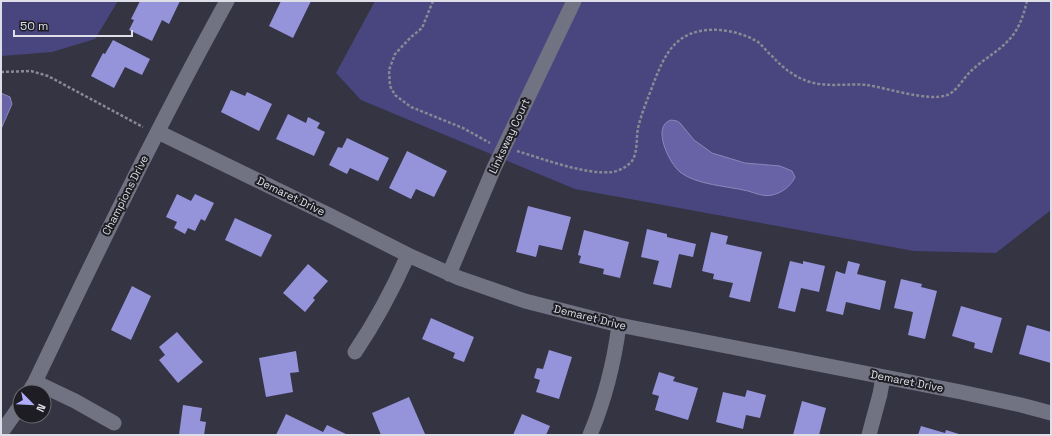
<svg xmlns="http://www.w3.org/2000/svg" width="1052" height="436" font-family="'Space Grotesk',sans-serif">
  <style>
    .green { fill: #49457e }
    .water { fill: #6763a6; stroke: #8a88ba }
    .building { fill: #9593da }
    .lines { fill: none; stroke-linecap: round; stroke-linejoin: round }
    .path { stroke: #898995; stroke-width: 2.5; stroke-dasharray: 3 2; stroke-linecap: butt }
    .street { stroke: #717282; stroke-width: 15 }
    .labels { text-anchor: middle; dominant-baseline: central; stroke-width: 4; stroke-linejoin: round; paint-order: stroke }
    .street-label { font-size: 11px; fill: #dddee7; stroke: #1d1d23 }
  </style>
  <rect width="100%" height="100%" fill="#343443"/>
  <!-- green -->
  <path class="green" d="M1 1H118L95 39 52 52 1 56Z
    M375 1H1051V210L996 253 914 251 575 189 361 100 336 73Z"/>
  <!-- water -->
  <path class="water" d="M1 93 10 97 12 104 1 129Z
    M671 120 677 121 680 123 694 140 712 153 745 163 780 166 792 171 795 177C791 186 782 193 772 195 764 197 755 193 748 191 728 186 696 185 680 172 669 163 651 126 671 120Z"/>
  <!-- building -->
  <path class="building" d="M140 1H180L169 24 162 20 152 41 129 30 134 20 131 19Z
    M281 1H311L293 38 269 26Z
    M113 40 150 59 142 75 125 67 114 88 91 76 103 53 105 54Z
    M231 90 245 96 247 92 272 104 259 131 221 112Z
    M288 114 306 123 308 117 320 123 317 128 325 132 314 156 276 139Z
    M347 138 389 158 378 181 350 168 347 174 329 165 338 147 342 148Z
    M407 151 447 171 434 197 416 189 411 199 389 188Z
    M177 194 191 201 195 194 214 203 205 221 201 219 195 231 188 228 185 234 174 228 177 222 166 217Z
    M528 206 571 217 562 250 539 245 536 257 516 252Z
    M235 218 272 235 261 257 225 240Z
    M647 229 667 234V237L696 244 693 257 679 254 671 288 653 284 659 261 641 257Z
    M584 230 629 242 620 278 603 274 604 269 579 263 581 256 578 255Z
    M711 232 728 236 726 244 762 252 750 302 729 297 733 283 713 279 714 274 702 271Z
    M790 261 803 264V261L825 266 819 292 801 288 795 312 778 308Z
    M848 261 860 264 857 274 886 281 880 310 846 302 843 315 826 311 836 271 845 274Z
    M308 264 328 281 313 298 315 300 305 312 283 293Z
    M901 279 922 284 921 287 937 291 925 339 908 335 913 312 894 308Z
    M132 286 151 296 131 340 111 330Z
    M961 306 1002 318 992 353 974 348 975 343 952 336Z
    M431 318 474 337 464 362 453 358 455 353 422 339Z
    M1027 325 1051 332V363L1019 354Z
    M177 332 203 362 178 383 159 360 165 355 159 347Z
    M549 350 572 357 559 399 536 392 540 380 534 378 537 368 543 369Z
    M296 351 299 372 290 373 293 392 266 397 259 358Z
    M659 372 675 377 673 381 698 388 688 420 655 410 659 396 652 394Z
    M747 390 766 395 760 418 746 415 743 429 716 422 723 392 745 397Z
    M409 397 425 434 423 435H381L372 413Z
    M802 401 826 408 819 435H793Z
    M183 405 202 408 200 421 206 422 204 435H179Z
    M286 414 323 432 327 425 348 435H276Z
    M522 414 550 426 546 435H513Z
    M921 426 945 433 946 430 962 435H918Z"/>
  <g class="lines">
    <!-- path -->
    <path class="path" d="M433 1 422 28 411 37 395 54 389 70 390 86 395 95 411 107 463 128 490 143
      M1 72 31 71 48 76 143 127
      M517 151C543 159 586 175 612 172 619 171 627 167 632 161 638 152 636 138 638 128 641 115 646 103 651 90 664 55 675 27 720 30 732 31 747 35 758 42 763 46 767 52 772 56 782 67 793 76 807 81 826 88 848 83 867 85 887 88 929 102 947 95 956 92 963 79 970 72 983 59 1003 49 1013 35 1021 24 1024 13 1027 1"/>
    <!-- street -->
    <path class="street" d="M158 132 331 216 408 255 459 278 525 301 619 325 961 392 1021 405 1051 413
      M449 274 494 168 574 1
      M355 352C376 321 393 289 408 255
      M35 382 75 401 114 423
      M29 392 35 382C96 254 158 126 227 1
      M1 433 20 406
      M590 435C605 399 614 363 619 325
      M869 435 880 394 883 377"/>
  </g>
  <g class="labels">
    <!-- street labels -->
    <g class="street-label">
      <text transform="translate(509 136) rotate(-65)">Linksway Court</text>
      <text transform="translate(125 195) rotate(-63)">Champions Drive</text>
      <text transform="translate(291 196) rotate(26)">Demaret Drive</text>
      <text transform="translate(590 317) rotate(14)">Demaret Drive</text>
      <text transform="translate(907 381) rotate(11)">Demaret Drive</text>
    </g>
  </g>
  <!-- border -->
  <rect width="1052" height="436" fill="none" stroke="#dddee7" stroke-width="4"/>
  <!-- north arrow -->
  <g transform="translate(32 404) rotate(114)"><circle r="19" fill="#1d1d23" stroke="#6a6a71"/>
  <path d="M0-3L7 15L0 10L-7 15Z" fill="#b0aefa"/>
  <text y="-6" font-size="11" font-weight="bold" text-anchor="middle" fill="#dddee7">N</text>
  </g>
  <!-- scale -->
  <path d="M14 30v6h118v-6" fill="none" stroke="#dddee7" stroke-width="2"/>
  <text x="20" y="30" font-size="12" fill="#dddee7" stroke="#1d1d23" stroke-width="3" paint-order="stroke">50 m</text>
</svg>
